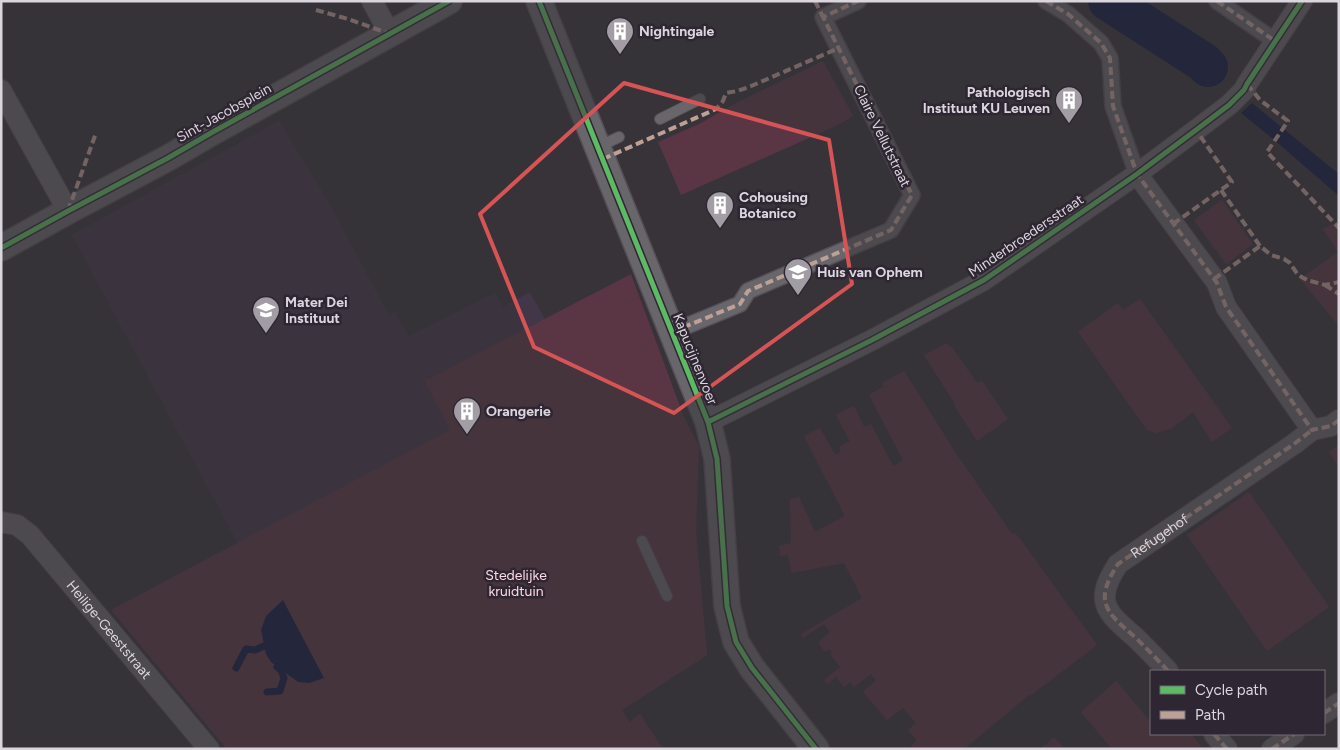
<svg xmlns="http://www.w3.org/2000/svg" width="1340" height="750" font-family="Figtree,sans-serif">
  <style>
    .built { fill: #423748 }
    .green { fill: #5a3644 }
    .water { fill: #0e173f }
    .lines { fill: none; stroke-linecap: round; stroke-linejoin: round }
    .stream { stroke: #0e173f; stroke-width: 7 }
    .river { stroke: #0e173f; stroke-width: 40 }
    .service-casing { stroke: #545056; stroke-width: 12 }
    .pedestrian-casing { stroke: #545056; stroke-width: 18 }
    .minor-casing { stroke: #545056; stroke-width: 22 }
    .tertiary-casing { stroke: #545056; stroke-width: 28 }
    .service { stroke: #69666b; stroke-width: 10 }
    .pedestrian { stroke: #69666b; stroke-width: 15 }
    .minor { stroke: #69666b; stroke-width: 20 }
    .tertiary { stroke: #69666b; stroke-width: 25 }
    .quiet { stroke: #bda197; stroke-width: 4; stroke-dasharray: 8 4; stroke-linecap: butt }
    .cycleway-casing { stroke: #2e2632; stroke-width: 8 }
    .cycleway { stroke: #5cba63; stroke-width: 5 }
    .marked { fill: none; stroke: #d75456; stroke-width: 4; stroke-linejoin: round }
    .labels { text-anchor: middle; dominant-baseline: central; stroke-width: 5; stroke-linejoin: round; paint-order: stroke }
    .poi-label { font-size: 14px; font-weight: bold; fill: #dbd6de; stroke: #2e2632; text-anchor: start }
    .street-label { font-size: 14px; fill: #dbd6de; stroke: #2e2632 }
    .park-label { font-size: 14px; fill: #ffd8e4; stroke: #2e2632 }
  </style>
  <rect width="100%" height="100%" fill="#373339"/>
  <!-- built -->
  <path class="built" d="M279 121 330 205 389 316 395 313 408 337 495 293 503 307 530 292 545 319 425 381 451 430 238 543 72 235Z"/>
  <!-- green -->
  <path class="green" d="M823 61 853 116 838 125 681 195 658 142 699 124 736 103Z
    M1222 200 1253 244 1226 264 1194 220Z
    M1339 221V326L1300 279 1338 252 1323 229Z
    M631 274 684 417 699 447 696 530 707 655 622 710 629 722 640 714 663 749H227L111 610 450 430 425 381Z
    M1140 299 1232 428 1212 442 1193 412 1172 428 1156 433 1147 430 1078 332 1118 303 1123 310Z
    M947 343 950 347 951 346 977 383 982 381 1008 419 977 441 954 405 955 404 924 355Z
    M904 371 957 455 1012 534 1014 533 1018 536 1097 645 1031 695 1030 694 964 749H909L917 740 908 730 916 723 903 708 887 720 863 692 876 680 871 674 854 687 850 682 844 687 836 677 827 684 824 680 840 667 830 654 832 653 830 649 825 652 818 643 830 632 824 624 803 638 801 634 862 598 844 563 792 573 788 555 780 556 779 546 791 543 790 499 799 497 815 532 845 516 804 436 820 428 835 455 841 452 839 447 850 441 836 415 854 406 864 427 871 424 893 466 903 460 869 395 884 386 882 383Z
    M1339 445V466L1329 452Z
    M1249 492 1329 607 1267 651 1187 535Z
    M1116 681 1149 720 1151 718V734H1191L1203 749H1112L1081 712Z
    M1054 737 1065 749H1041Z"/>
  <!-- water -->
  <path class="water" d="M1252 103 1339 174V196L1273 139 1241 113Z
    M283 600 324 678 309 683 298 682 271 662 266 654 261 630 266 616Z"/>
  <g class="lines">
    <!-- stream -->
    <path class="stream" d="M236 668 246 649 255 650 264 646
      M267 692 280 691 284 678 281 670 277 667"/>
    <!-- river -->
    <path class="river" d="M1108 1 1203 62 1208 67"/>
    <!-- service casing -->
    <g class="service-casing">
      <path id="service" d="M660 119 700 99
        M598 147 619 137
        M642 541 667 596"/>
    </g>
    <!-- pedestrian casing -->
    <g class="pedestrian-casing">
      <path id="pedestrian" d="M1046 1 1068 14 1101 43 1110 58 1113 106 1137 174
        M1217 1 1275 41
        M672 332 740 304 748 291 891 230 912 195 823 17 858 1"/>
    </g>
    <!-- minor casing -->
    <g class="minor-casing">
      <g id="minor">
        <path d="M372 1 390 34"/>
        <path d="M1 90 68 211"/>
        <path d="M1137 174 1217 283 1226 307 1312 430 1331 426 1339 420"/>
        <path d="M708 422 872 340 984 280 1137 174 1196 130 1229 105 1244 90 1247 84 1302 1"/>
        <path id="s1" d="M1 522 17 525 30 535 209 749"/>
        <path d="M1168 671C1158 660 1147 649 1136 638 1106 612 1093 602 1118 564L1294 444 1312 430"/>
        <path d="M1324 713 1339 703"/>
        <path d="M1214 734 1227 749"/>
        <path d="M1272 749 1294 734"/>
      </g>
    </g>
    <!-- tertiary casing -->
    <g class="tertiary-casing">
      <path id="tertiary" d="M539 1 708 422 717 459 727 606 736 642 752 668 816 749
        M1 248 68 211 168 158 211 133 449 1"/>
    </g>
    <!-- service -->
    <use href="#service" class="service"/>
    <!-- pedestrian -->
    <use href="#pedestrian" class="pedestrian"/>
    <!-- minor -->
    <use href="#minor" class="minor"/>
    <!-- tertiary -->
    <use href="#tertiary" class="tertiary"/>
    <!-- quiet -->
    <g class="quiet">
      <path d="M815 1 823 17"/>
      <path d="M1046 1 1068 14 1101 43 1110 58 1113 106 1137 174 1217 283 1226 307 1312 430 1331 426 1339 420"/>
      <path d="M1217 1 1275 41"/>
      <path d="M316 10 348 19 390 34"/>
      <path d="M1247 84 1260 100 1288 121 1267 152 1339 228"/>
      <path d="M603 159 716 109 723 101 726 93 737 91 749 87 839 48"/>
      <path d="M1221 190 1260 246"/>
      <path d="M68 211 96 133"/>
      <path d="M1173 224 1232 182 1196 130"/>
      <path d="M1214 279 1260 246 1271 255 1284 259 1290 263 1298 275 1307 280 1325 285 1339 282"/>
      <path d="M1325 285 1339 294"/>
      <path d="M672 332 740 304 748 291 891 230 912 195 823 17 858 1"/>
      <path id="s2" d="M1168 671C1158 660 1147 649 1136 638 1106 612 1093 602 1118 564L1294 444 1312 430"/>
      <path d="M1324 713 1339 703"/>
      <path d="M1214 734 1227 749"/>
      <path d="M1272 749 1294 734"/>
    </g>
    <!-- cycleway casing -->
    <g class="cycleway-casing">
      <path id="cycleway" d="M539 1 708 422 717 459 727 606 736 642 752 668 816 749
        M1 248 68 211 168 158 211 133 449 1
        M708 422 872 340 984 280 1137 174 1196 130 1229 105 1244 90 1247 84 1302 1"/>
    </g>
    <!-- cycleway -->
    <use href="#cycleway" class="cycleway"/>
  </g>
  <!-- marked area -->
  <path d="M0 0H1340V750H0ZM624 83 829 140 852 284 674 413 534 347 480 214Z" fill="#373339" fill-opacity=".55" fill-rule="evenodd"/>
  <path class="marked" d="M624 83 829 140 852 284 674 413 534 347 480 214Z"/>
  <!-- icons -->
  <defs>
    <g id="building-pin" transform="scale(1.4375)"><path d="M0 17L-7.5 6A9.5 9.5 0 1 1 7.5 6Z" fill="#a29da4" stroke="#2e2632"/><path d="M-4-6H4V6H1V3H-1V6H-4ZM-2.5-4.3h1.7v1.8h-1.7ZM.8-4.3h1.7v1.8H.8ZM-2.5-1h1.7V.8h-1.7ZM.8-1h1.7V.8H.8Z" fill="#fff"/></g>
    <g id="university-pin" transform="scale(1.4375)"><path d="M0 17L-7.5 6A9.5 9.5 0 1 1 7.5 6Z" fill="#a29da4" stroke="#2e2632"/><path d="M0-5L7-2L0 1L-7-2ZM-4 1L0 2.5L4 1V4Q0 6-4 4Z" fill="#fff"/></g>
    <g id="school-pin" transform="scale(1.4375)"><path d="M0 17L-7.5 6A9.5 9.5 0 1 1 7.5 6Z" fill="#a29da4" stroke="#2e2632"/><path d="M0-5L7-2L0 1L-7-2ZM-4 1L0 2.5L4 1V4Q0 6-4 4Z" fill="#fff"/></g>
  </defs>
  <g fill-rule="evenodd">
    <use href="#building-pin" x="620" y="31"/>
    <use href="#building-pin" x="1069" y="100"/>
    <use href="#building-pin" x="720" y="205"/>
    <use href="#university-pin" x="798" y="272"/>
    <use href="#school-pin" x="266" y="310"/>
    <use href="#building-pin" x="467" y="411"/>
  </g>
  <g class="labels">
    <!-- poi labels -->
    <g class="poi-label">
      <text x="639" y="31">Nightingale</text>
      <text x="1050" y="92" text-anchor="end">Pathologisch<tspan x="1050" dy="16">Instituut KU Leuven</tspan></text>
      <text x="739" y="197">Cohousing<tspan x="739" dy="16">Botanico</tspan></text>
      <text x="817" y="272">Huis van Ophem</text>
      <text x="285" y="302">Mater Dei<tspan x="285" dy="16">Instituut</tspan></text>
      <text x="486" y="411">Orangerie</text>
    </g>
    <!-- street labels -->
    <g class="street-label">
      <text transform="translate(224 113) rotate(-29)">Sint-Jacobsplein</text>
      <text transform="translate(882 136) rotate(64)">Claire Vellutstraat</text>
      <text transform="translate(1026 236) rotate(-34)">Minderbroedersstraat</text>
      <text transform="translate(695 359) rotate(68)">Kapucijnenvoer</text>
      <text stroke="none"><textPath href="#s2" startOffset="185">Refugehof</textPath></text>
      <text stroke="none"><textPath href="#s1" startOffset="156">Heilige-Geeststraat</textPath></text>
    </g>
    <!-- park labels -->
    <g class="park-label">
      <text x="516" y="575">Stedelijke<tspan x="516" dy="16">kruidtuin</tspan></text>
    </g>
  </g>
  <!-- border -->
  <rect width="1340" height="750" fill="none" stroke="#dbd6de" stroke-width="5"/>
  <!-- legend -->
  <rect x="1150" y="670" width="175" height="65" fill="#2e2632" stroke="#736c77"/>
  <rect x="1160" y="686" width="25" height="8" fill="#5cba63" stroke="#736c77"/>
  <text x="1195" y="695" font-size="15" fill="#dbd6de">Cycle path</text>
  <rect x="1160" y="711" width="25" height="8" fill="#bda197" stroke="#736c77"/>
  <text x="1195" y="720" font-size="15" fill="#dbd6de">Path</text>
</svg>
